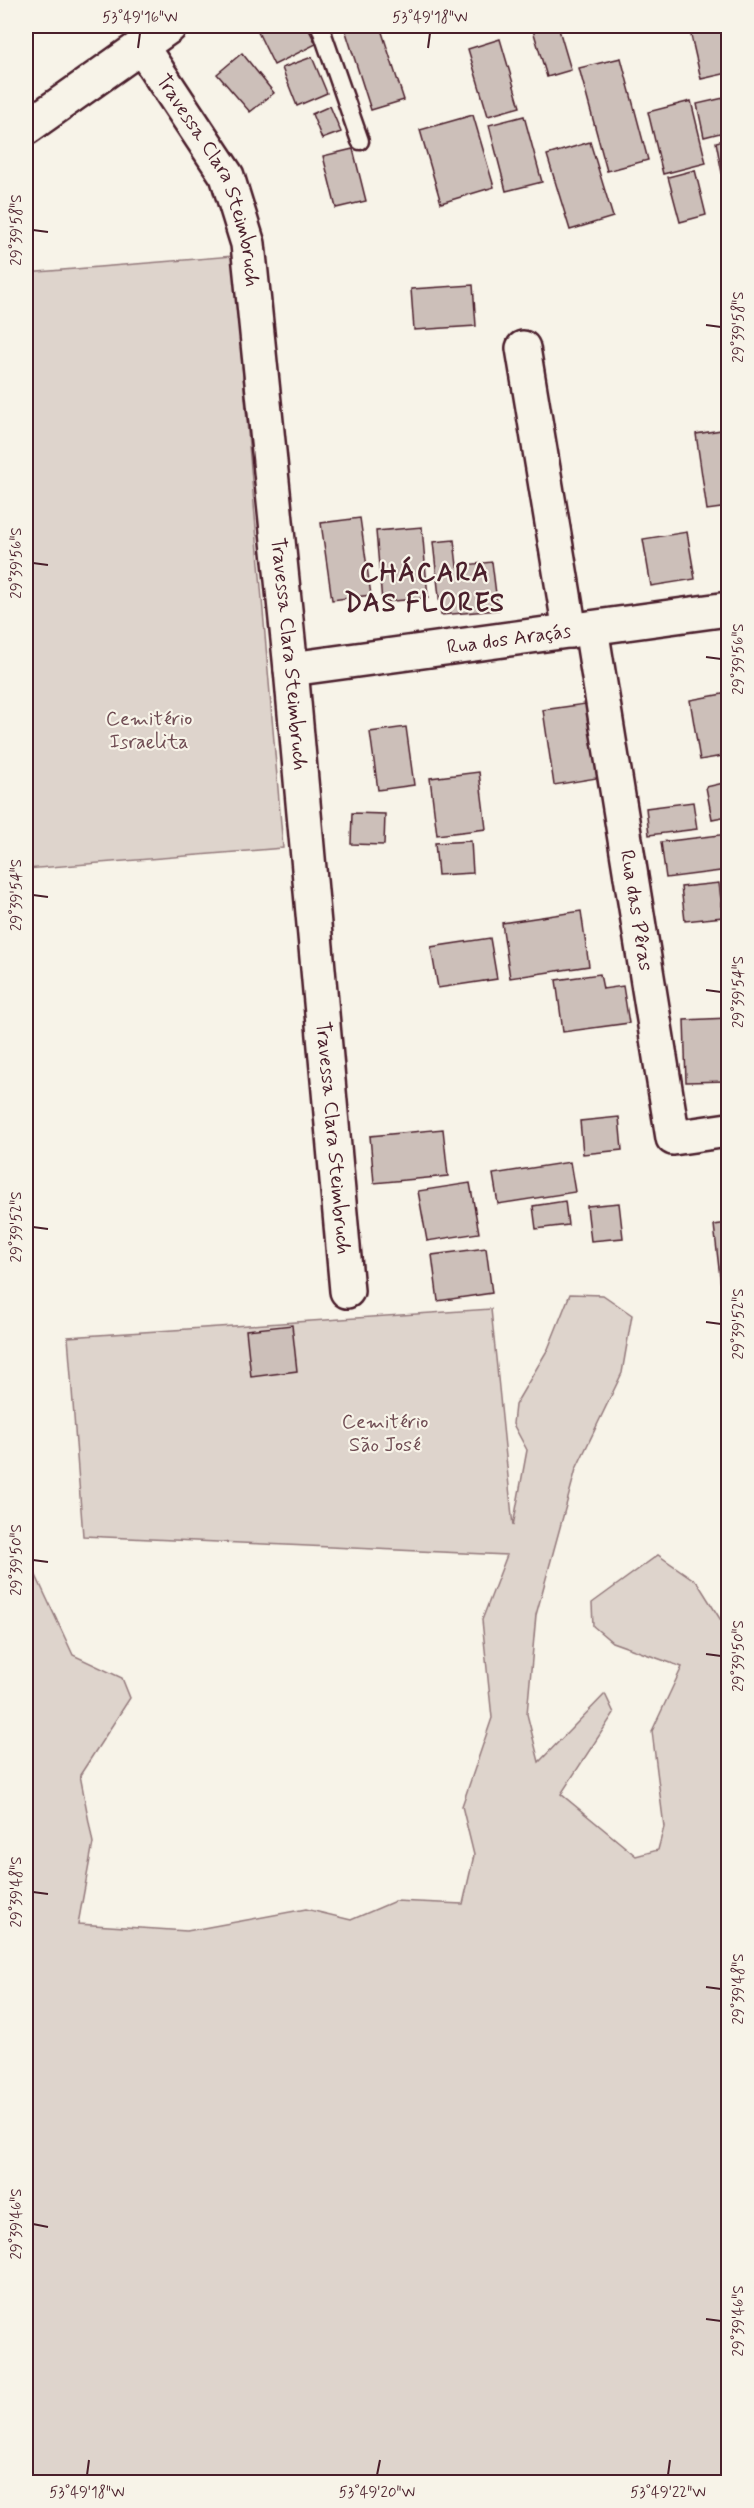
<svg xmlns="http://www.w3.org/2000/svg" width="754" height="2508" font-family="Mynerve,sans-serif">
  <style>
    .green { fill: #ded4cc; stroke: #947a7c; stroke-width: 1.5 }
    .building { fill: #ccbfb9; stroke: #4a1f2b; stroke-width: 1.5 }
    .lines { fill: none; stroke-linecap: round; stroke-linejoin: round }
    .lane-casing { stroke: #4a1f2b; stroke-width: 21 }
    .street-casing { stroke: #4a1f2b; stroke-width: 38 }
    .secondary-casing { stroke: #4a1f2b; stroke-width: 38 }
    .lane { stroke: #f7f3e8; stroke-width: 16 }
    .street { stroke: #f7f3e8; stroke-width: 33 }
    .secondary { stroke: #f7f3e8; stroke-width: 33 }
    .ticks { fill: none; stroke: #4a1f2b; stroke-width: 2 }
    .labels { text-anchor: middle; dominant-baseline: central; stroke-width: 4.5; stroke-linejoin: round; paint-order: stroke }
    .street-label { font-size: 20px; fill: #4a1f2b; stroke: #f7f3e8 }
    .park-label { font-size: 20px; fill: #6f4c53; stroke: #f7f3e8 }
    .district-label { font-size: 26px; font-weight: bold; letter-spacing: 1.5px; fill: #4a1f2b; stroke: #f7f3e8 }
    .neatline { fill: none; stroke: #4a1f2b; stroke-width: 2 }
    .ticks-label { font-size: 15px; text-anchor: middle; fill: #4a1f2b }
  </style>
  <rect width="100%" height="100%" fill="#f7f3e8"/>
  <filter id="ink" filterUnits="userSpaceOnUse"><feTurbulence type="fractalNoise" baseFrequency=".0167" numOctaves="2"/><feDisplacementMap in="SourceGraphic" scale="12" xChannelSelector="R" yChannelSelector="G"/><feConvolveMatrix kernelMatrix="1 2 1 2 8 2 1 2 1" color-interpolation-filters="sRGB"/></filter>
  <g filter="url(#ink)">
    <!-- green -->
    <path class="green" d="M233 256 283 848 26 869V273Z
      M570 1294 603 1295 632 1315 622 1373 576 1469 536 1615 527 1714 539 1762 605 1694 614 1713 561 1794 636 1856 658 1850 664 1827 652 1731 682 1667 612 1642 593 1626 592 1603 658 1555 697 1582 722 1622 728 1623V2482H26V1554L73 1655 122 1678 130 1698 80 1775 93 1843 78 1924 187 1931 306 1909 351 1920 395 1901 463 1904 474 1855 462 1806 492 1718 482 1620 507 1555 83 1536 68 1337 491 1309 513 1526 527 1450 513 1424 515 1405 548 1349Z"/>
    <!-- building -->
    <path class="building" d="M262 26H307L316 44 274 65 256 28Z
      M344 26H380L404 100 371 110Z
      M550 26H558L571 70 547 77 533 30Z
      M713 26H728V73L701 79 690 31Z
      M500 39 520 107 488 116 468 49Z
      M242 53 274 93 250 112 217 74Z
      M312 57 327 93 297 106 282 68Z
      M621 58 648 160 607 171 579 68Z
      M728 97V131L704 137 697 104Z
      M691 101 706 163 663 174 648 112Z
      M330 106 341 132 322 139 312 114Z
      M473 115 494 187 441 203 420 130Z
      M524 116 542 182 506 191 489 125Z
      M728 139V171L722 173 716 142Z
      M590 142 613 217 570 230 547 155Z
      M353 149 366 201 336 208 323 156Z
      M695 170 706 215 680 222 668 177Z
      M473 285 476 326 414 330 411 289Z
      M728 429V470H724L728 507 707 510 696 434Z
      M360 518 371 595 332 600 321 523Z
      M422 527 428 598 382 602 376 531Z
      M687 532 695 579 651 586 643 539Z
      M454 540 457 566 492 562 498 610 441 615 433 542Z
      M728 693V755L700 760 690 700Z
      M592 703 603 777 554 785 543 710Z
      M406 727 414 785 378 790 370 732Z
      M479 772 486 829 437 835 430 778Z
      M728 782V816L712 819 706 787Z
      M693 802 697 829 649 835 646 808Z
      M352 813 385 814 384 845 351 844Z
      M728 834V870L666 878 661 842Z
      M471 841 473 873 438 875 435 843Z
      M719 883 723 917 685 921 681 887Z
      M581 911 589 966 510 978 502 923Z
      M490 938 497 979 438 988 431 947Z
      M600 974 603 989 623 986 629 1023 563 1032 556 980Z
      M728 1018V1081L686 1082 684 1020Z
      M619 1117 622 1150 583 1154 580 1121Z
      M443 1129 448 1176 374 1183 370 1136Z
      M570 1162 575 1192 498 1204 493 1174Z
      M470 1183 479 1233 427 1241 418 1191Z
      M565 1201 568 1225 536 1229 533 1206Z
      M619 1203 623 1238 591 1241 587 1206Z
      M728 1223V1285L721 1286 714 1225Z
      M486 1248 492 1293 438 1301 432 1255Z
      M292 1325 297 1371 251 1377 246 1330Z"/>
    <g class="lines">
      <!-- lane casing -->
      <g class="lane-casing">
        <path id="lane" d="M320 26 360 141"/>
      </g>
      <!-- street casing -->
      <g class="street-casing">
        <g id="street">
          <path id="s1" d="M141 46 227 176 248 244 291 669 347 1291"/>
          <path d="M523 348 570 631"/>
          <path id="s2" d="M591 628 673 1138 728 1130"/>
          <path id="s3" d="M291 669 728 609"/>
        </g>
      </g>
      <!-- secondary casing -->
      <g class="secondary-casing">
        <path id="secondary" d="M26 128 170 26"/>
      </g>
      <!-- lane -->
      <use href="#lane" class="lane"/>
      <!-- street -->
      <use href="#street" class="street"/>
      <!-- secondary -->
      <use href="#secondary" class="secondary"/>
    </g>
  </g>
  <!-- ticks -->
  <path class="ticks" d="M138 48 140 33M428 48 430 33M33 230 48 232M706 325 721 327M33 563 48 565M706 657 721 659M33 895 48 897M706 990 721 992M33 1227 48 1229M706 1322 721 1324M33 1560 48 1562M706 1654 721 1656M33 1892 48 1894M706 1987 721 1989M33 2224 48 2227M706 2319 721 2321M87 2475 89 2460M377 2475 380 2460M668 2475 670 2460"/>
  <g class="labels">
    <!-- street labels -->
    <g class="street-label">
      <text stroke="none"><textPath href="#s1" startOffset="153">Travessa Clara Steimbruch</textPath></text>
      <text stroke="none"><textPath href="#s3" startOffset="220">Rua dos Araçás</textPath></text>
      <text stroke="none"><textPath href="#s1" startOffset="639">Travessa Clara Steimbruch</textPath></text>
      <text stroke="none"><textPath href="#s2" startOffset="286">Rua das Pêras</textPath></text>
      <text stroke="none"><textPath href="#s1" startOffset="1125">Travessa Clara Steimbruch</textPath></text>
    </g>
    <!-- park labels -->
    <g class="park-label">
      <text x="149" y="719">Cemitério<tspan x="149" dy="23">Israelita</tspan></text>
      <text x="385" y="1422">Cemitério<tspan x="385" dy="23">São José</tspan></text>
    </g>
    <!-- district labels -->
    <g class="district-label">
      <text x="425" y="574">CHÁCARA<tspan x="425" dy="30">DAS FLORES</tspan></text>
    </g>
  </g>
  <!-- margin -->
  <rect width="754" height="2508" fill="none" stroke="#f7f3e8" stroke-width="66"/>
  <rect x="33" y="33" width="688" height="2442" class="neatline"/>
  <g class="ticks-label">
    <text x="140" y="22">53°49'16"W</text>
    <text x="430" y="22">53°49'18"W</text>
    <text transform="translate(16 230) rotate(-90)" y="5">29°39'58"S</text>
    <text transform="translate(738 327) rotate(-90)" y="5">29°39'58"S</text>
    <text transform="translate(16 563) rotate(-90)" y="5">29°39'56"S</text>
    <text transform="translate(738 659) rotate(-90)" y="5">29°39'56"S</text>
    <text transform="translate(16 895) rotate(-90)" y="5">29°39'54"S</text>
    <text transform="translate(738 992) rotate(-90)" y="5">29°39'54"S</text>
    <text transform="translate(16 1227) rotate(-90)" y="5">29°39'52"S</text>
    <text transform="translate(738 1324) rotate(-90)" y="5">29°39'52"S</text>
    <text transform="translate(16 1560) rotate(-90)" y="5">29°39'50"S</text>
    <text transform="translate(738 1656) rotate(-90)" y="5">29°39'50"S</text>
    <text transform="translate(16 1892) rotate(-90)" y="5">29°39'48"S</text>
    <text transform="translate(738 1989) rotate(-90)" y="5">29°39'48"S</text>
    <text transform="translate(16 2224) rotate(-90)" y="5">29°39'46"S</text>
    <text transform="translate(738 2321) rotate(-90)" y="5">29°39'46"S</text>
    <text x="87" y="2497">53°49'18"W</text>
    <text x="377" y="2497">53°49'20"W</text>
    <text x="668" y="2497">53°49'22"W</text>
  </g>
</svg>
